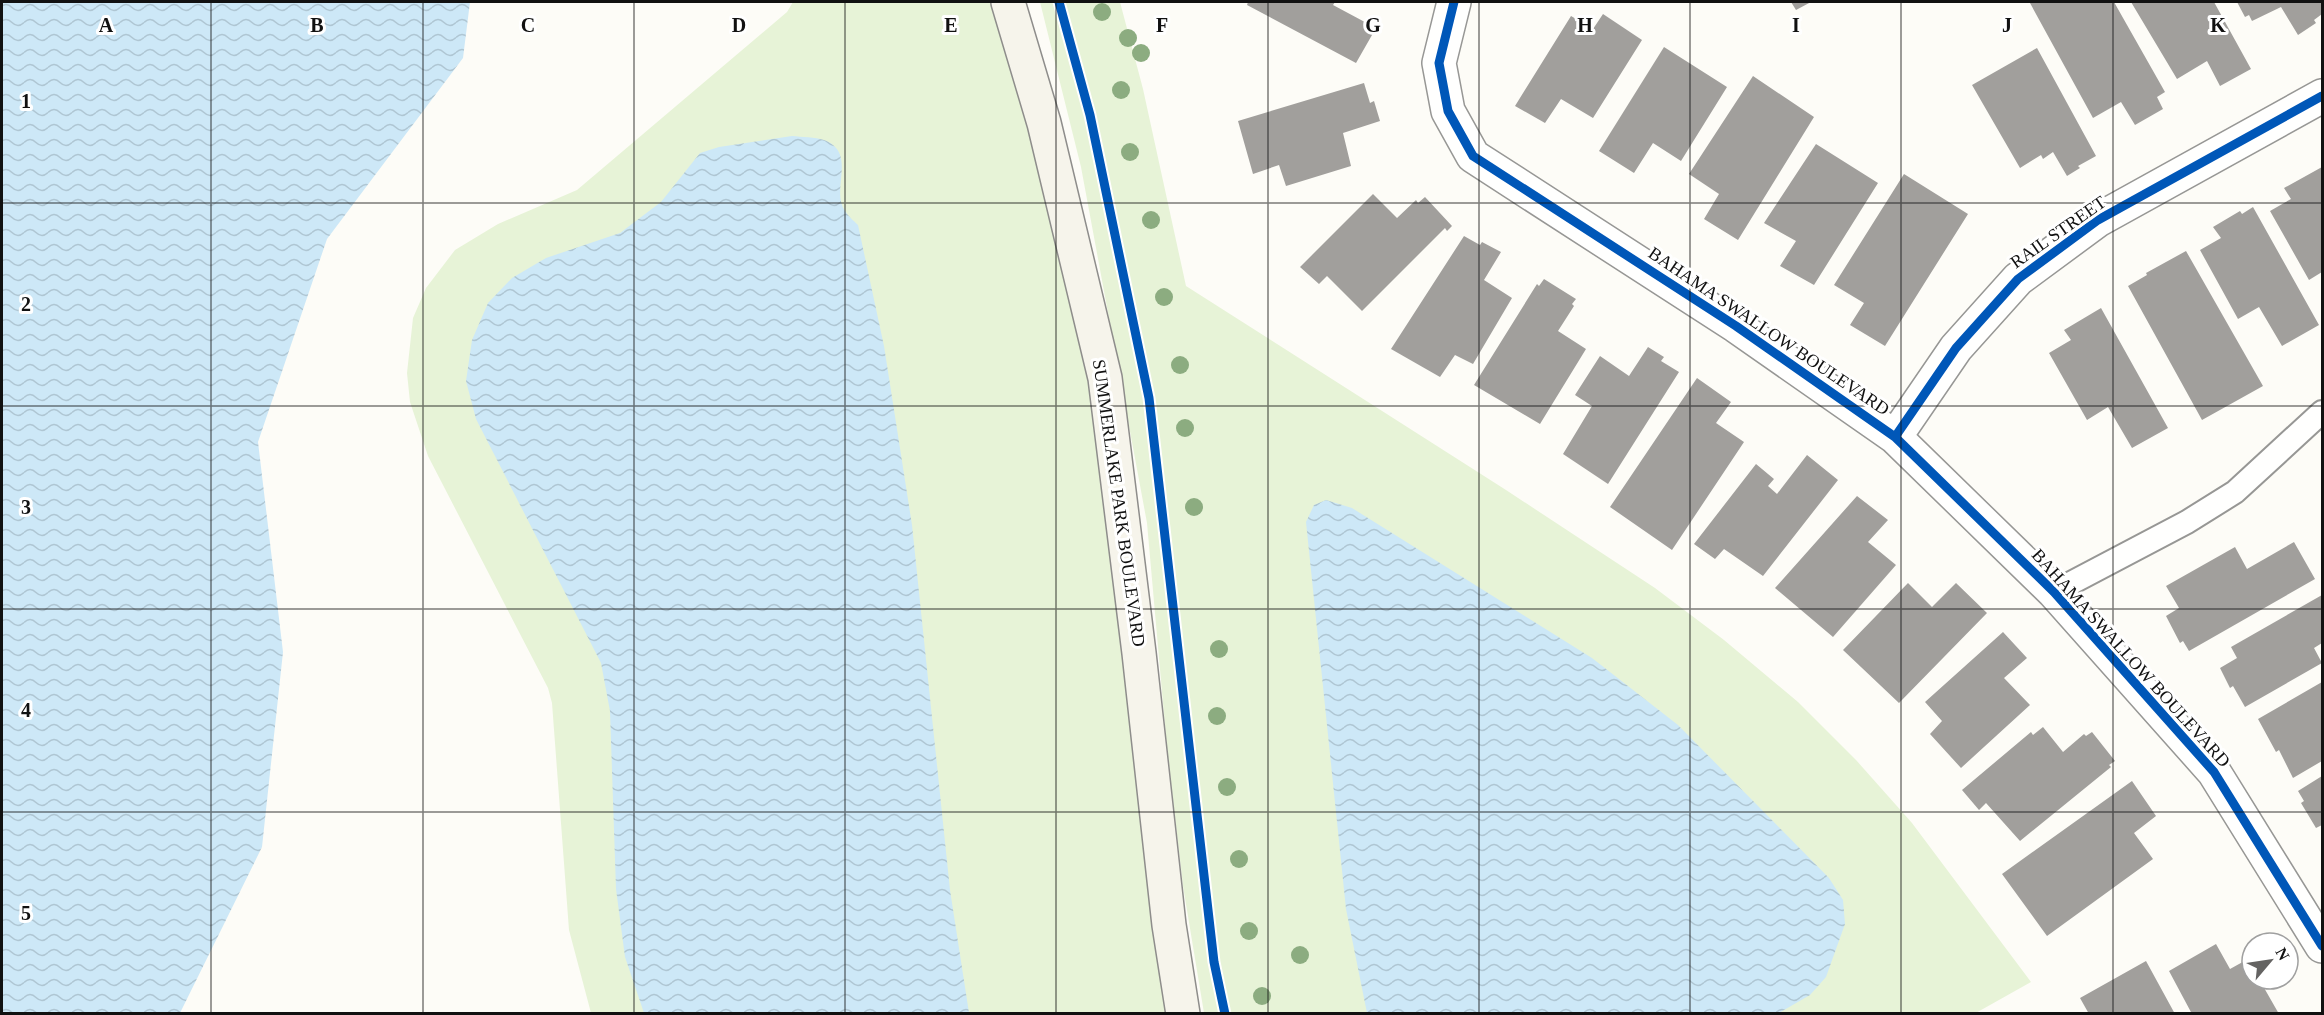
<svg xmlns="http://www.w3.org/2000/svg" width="2324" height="1015" font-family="Georgia,serif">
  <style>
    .grass { fill: #e7f3d7 }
    .water { fill: url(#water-waves) }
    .building { fill: #a19f9c }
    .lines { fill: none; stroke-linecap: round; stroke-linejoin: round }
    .service-casing { stroke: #979795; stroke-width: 26 }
    .minor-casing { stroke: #979795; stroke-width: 36 }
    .secondary-casing { stroke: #8e8d8b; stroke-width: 36 }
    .service { stroke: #fffffe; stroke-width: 22 }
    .minor { stroke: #fffffe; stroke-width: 33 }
    .secondary { stroke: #f6f4eb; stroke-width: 33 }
    .cycleway-casing { stroke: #fff; stroke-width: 13 }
    .cycleway { stroke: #0057b8; stroke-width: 9 }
    .tree { fill: #8cac80 }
    .grid { fill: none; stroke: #111; stroke-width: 1.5; stroke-opacity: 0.55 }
    .labels { text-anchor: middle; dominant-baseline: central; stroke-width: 6; stroke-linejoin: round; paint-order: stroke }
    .street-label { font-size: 18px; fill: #111; stroke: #fff }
    .grid-label { font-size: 20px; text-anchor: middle; font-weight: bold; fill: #111; stroke: #fff; stroke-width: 6; stroke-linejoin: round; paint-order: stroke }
  </style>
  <defs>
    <pattern id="water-waves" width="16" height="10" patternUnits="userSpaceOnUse" patternTransform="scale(1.5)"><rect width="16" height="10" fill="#cde8f7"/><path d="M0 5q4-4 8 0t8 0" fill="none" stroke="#afc6d3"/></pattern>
  </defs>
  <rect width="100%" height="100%" fill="#fdfcf7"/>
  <!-- grass -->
  <path class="grass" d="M793 2H1008L1105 378 1183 1013H591L569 930 552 703 548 688 428 456 410 402 407 373 413 318 426 288 455 250 498 224 577 190 787 12Z
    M1040 2H1120L1143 89 1186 286 1506 490 1655 588 1724 640 1798 702 1856 760 1912 823 2031 982 1974 1014 1204 1013 1183 886 1167 748 1147 523 1081 167Z"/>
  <!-- water -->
  <path class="water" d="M2 2H470L463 58 327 239 258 442 283 652 262 847 180 1013H2Z
    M792 136C802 137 815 137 824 140 858 153 830 189 845 211 848 216 854 221 858 225L884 346 912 525 950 890 969 1013H644L625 957 616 889 610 711 601 663 476 419 466 381 472 340 488 303 512 278 546 258 620 233 661 202 700 153 719 147Z
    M1326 500 1352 508 1592 658 1678 725 1829 878 1843 900 1845 924 1826 977 1810 995 1777 1014 1367 1013 1346 909 1306 522 1314 505Z"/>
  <!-- building -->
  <path class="building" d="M1248 2H1335L1333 5 1376 28 1356 63 1247 5Z
    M1791 2H1811L1796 10Z
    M2032 2H2114L2165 92 2157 97 2163 109 2135 125 2121 102 2093 118 2030 3Z
    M2131 2H2214L2251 69 2220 86 2207 61 2177 79Z
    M2237 2H2322V14L2314 20 2316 23 2298 35 2281 7 2252 21 2249 15 2245 17Z
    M1603 14 1642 40 1593 118 1561 99 1545 123 1515 106 1571 16 1593 29Z
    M1664 47 1727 87 1681 161 1653 143 1634 173 1599 151Z
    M2037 48 2096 156 2078 166 2080 168 2067 176 2053 152 2043 159 2041 155 2020 168 1972 85Z
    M1753 76 1814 117 1738 240 1704 219 1719 194 1689 174Z
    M1364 83 1370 103 1374 101 1380 121 1343 133 1351 166 1286 186 1279 165 1253 174 1238 121Z
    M1816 144 1878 183 1814 285 1780 266 1796 241 1764 223Z
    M2322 167V272L2309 280 2270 211 2291 199 2284 188Z
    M1904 174 1968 214 1885 346 1850 325 1864 303 1834 285Z
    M1373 194 1397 218 1416 200 1418 203 1425 197 1452 226 1447 231 1445 228 1362 311 1327 276 1319 284 1300 267Z
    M2253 207 2319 325 2282 346 2259 307 2238 319 2200 250 2221 238 2213 227 2240 211 2242 214Z
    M1464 236 1480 245 1482 242 1501 252 1484 280 1512 298 1473 364 1455 355 1440 377 1391 349Z
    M2186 251 2263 386 2202 420 2128 286 2147 275 2146 273Z
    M1544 279 1576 299 1572 304 1574 306 1558 331 1586 349 1540 424 1474 385 1537 284 1539 286Z
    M2101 308 2168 428 2132 448 2108 407 2087 420 2049 353 2071 340 2064 330Z
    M1648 347 1664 357 1661 361 1679 372 1608 484 1563 454 1592 406 1575 395 1600 356 1629 376Z
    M1697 378 1731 402 1716 423 1744 442 1672 550 1610 507Z
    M1807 455 1838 480 1763 576 1724 549 1715 559 1694 544 1756 464 1774 479 1768 486 1777 494Z
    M1857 496 1888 520 1868 542 1896 565 1833 637 1775 588Z
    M2294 542 2315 579 2189 651 2183 641 2180 643 2166 616 2179 608 2166 586 2235 547 2247 569Z
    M1908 583 1932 607 1956 583 1987 613 1899 703 1843 650Z
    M2322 595V643L2314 648 2322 663 2245 707 2233 686 2230 688 2220 668 2237 658 2231 647Z
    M2003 632 2027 658 2004 678 2030 705 1961 768 1930 734 1942 721 1925 702Z
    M2322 682V761L2293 778 2279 750 2276 752 2258 719Z
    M2043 727 2063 752 2084 734 2086 736 2092 732 2115 761 2109 765 2111 767 2020 841 1986 803 1979 810 1962 790 2031 732 2033 735Z
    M2322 776V825L2316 828 2301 803 2304 801 2298 791Z
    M2132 781 2156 816 2134 833 2153 859 2047 936 2002 874Z
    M2216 944 2230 969 2248 959 2252 966V979H2259L2279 1014H2192L2169 971Z
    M2146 961 2175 1014H2089L2080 998Z"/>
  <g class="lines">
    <!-- service casing -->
    <g class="service-casing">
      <path id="service" d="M2054 592 2187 522 2235 492 2322 412"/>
    </g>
    <!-- minor casing -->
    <g class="minor-casing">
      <path id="minor" d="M1454 2 1439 63 1448 111 1473 156 1736 326 1895 437 2054 592 2214 772 2322 946
        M1895 437 1956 348 2018 279 2098 220 2322 96"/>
    </g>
    <!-- secondary casing -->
    <g class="secondary-casing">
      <path id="secondary" d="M1008 2 1044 123 1105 378 1139 653 1169 925 1183 1014"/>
    </g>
    <!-- service -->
    <use href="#service" class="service"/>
    <!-- minor -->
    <use href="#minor" class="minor"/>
    <!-- secondary -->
    <use href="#secondary" class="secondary"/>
    <!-- cycleway casing -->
    <g class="cycleway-casing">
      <path id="cycleway" d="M1059 2 1090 115 1149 398 1214 962 1225 1014
        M1454 2 1439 63 1448 111 1473 156 1736 326 1895 437 2054 592 2214 772 2322 946
        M1895 437 1956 348 2018 279 2098 220 2322 96"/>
    </g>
    <!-- cycleway -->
    <use href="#cycleway" class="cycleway"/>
  </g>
  <!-- trees -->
  <g class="tree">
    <circle cx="1102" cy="12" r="9"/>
    <circle cx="1128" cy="38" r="9"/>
    <circle cx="1141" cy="53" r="9"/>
    <circle cx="1121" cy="90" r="9"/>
    <circle cx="1130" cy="152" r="9"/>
    <circle cx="1151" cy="220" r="9"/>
    <circle cx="1164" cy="297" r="9"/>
    <circle cx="1180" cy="365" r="9"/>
    <circle cx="1185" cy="428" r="9"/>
    <circle cx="1194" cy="507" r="9"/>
    <circle cx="1219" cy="649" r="9"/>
    <circle cx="1217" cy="716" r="9"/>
    <circle cx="1227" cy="787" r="9"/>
    <circle cx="1239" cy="859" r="9"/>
    <circle cx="1249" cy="931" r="9"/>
    <circle cx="1300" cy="955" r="9"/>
    <circle cx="1262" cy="996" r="9"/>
  </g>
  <!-- grid -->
  <path class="grid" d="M211 2V1014M423 2V1014M634 2V1014M845 2V1014M1056 2V1014M1268 2V1014M1479 2V1014M1690 2V1014M1901 2V1014M2113 2V1014M2 203H2322M2 406H2322M2 609H2322M2 812H2322"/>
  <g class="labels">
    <!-- street labels -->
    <g class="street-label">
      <text transform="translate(2058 232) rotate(-35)">RAIL STREET</text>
      <text transform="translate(1769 331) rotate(34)">BAHAMA SWALLOW BOULEVARD</text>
      <text transform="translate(1119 503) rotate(82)">SUMMERLAKE PARK BOULEVARD</text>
      <text transform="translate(2131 658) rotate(48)">BAHAMA SWALLOW BOULEVARD</text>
    </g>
  </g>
  <g class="grid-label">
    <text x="106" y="32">A</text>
    <text x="317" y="32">B</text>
    <text x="528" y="32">C</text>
    <text x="739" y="32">D</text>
    <text x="951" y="32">E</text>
    <text x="1162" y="32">F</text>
    <text x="1373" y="32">G</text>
    <text x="1585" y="32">H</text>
    <text x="1796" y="32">I</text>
    <text x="2007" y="32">J</text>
    <text x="2218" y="32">K</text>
    <text x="26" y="108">1</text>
    <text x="26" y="311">2</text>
    <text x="26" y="514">3</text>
    <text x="26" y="717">4</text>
    <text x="26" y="920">5</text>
  </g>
  <!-- border -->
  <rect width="2324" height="1015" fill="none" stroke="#111111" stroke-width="6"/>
  <!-- north arrow -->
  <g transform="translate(2270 961) rotate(61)"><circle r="28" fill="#ffffff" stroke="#a0a0a0" stroke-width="1.5"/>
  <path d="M0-4.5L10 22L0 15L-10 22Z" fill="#646362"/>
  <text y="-9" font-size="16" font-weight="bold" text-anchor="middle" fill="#111111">N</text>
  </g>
</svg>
